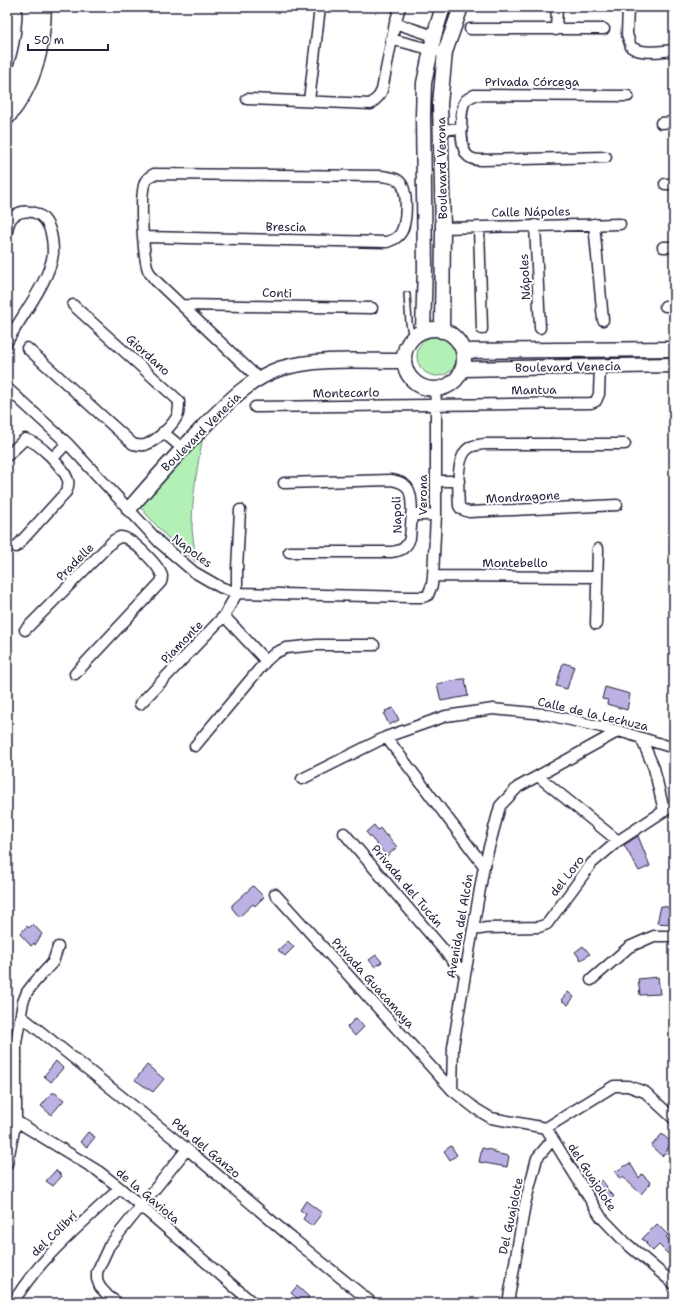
<svg xmlns="http://www.w3.org/2000/svg" width="681" height="1310" font-family="'Shantell Sans',sans-serif">
  <style>
    .green { fill: #b3f0b6; stroke: #6a8978 }
    .building { fill: #bcb1e2; stroke: #22223b }
    .lines { fill: none; stroke-linecap: round; stroke-linejoin: round }
    .lane-casing { stroke: #22223b; stroke-width: 8 }
    .street-casing { stroke: #22223b; stroke-width: 13 }
    .secondary-casing { stroke: #22223b; stroke-width: 17 }
    .lane { stroke: #fff; stroke-width: 5 }
    .street { stroke: #fff; stroke-width: 10 }
    .secondary { stroke: #fff; stroke-width: 14 }
    .labels { text-anchor: middle; dominant-baseline: central; stroke-width: 4; stroke-linejoin: round; paint-order: stroke }
    .street-label { font-size: 12px; fill: #22223b; stroke: #fff }
  </style>
  <rect width="100%" height="100%" fill="#fff"/>
  <filter id="ink" filterUnits="userSpaceOnUse"><feTurbulence type="fractalNoise" baseFrequency=".025" numOctaves="2"/><feDisplacementMap in="SourceGraphic" scale="8" xChannelSelector="R" yChannelSelector="G"/><feConvolveMatrix kernelMatrix="1 2 1 2 8 2 1 2 1" color-interpolation-filters="sRGB"/></filter>
  <g filter="url(#ink)">
    <!-- green -->
    <path class="green" d="M417 356a20 20 0 1 1 40 0a20 20 0 1 1-40 0Z
      M203 437C197 467 192 497 192 529 193 540 195 551 196 562L166 536 140 507 141 503Z"/>
    <!-- building -->
    <path class="building" d="M563 663 574 666 567 689 556 686Z
      M462 679H465L468 696 441 701 437 684Z
      M605 687 630 694 627 710 607 704 608 700 602 699Z
      M393 708 399 720 389 725 384 714 386 713 385 711Z
      M374 825 378 830 380 828 386 836 387 835 397 847 387 856 366 832Z
      M638 836 650 866 639 871 624 845Z
      M253 886 264 897 255 906 253 904 239 917 232 908V905Z
      M661 906 674 908 670 924 657 923Z
      M33 924 42 934 35 945 34 943 31 946 20 934 27 926 29 928Z
      M288 941 294 947 285 956 278 950Z
      M583 946 590 954 581 960 575 952Z
      M376 955 382 962 375 967 369 960Z
      M658 977 660 994 640 995 638 979Z
      M568 992 574 997 568 1005 561 1000Z
      M356 1018 364 1027 355 1036 347 1027Z
      M56 1061 63 1068 51 1082 44 1076Z
      M147 1065 164 1079 153 1092 135 1080Z
      M52 1093H55L64 1100 51 1115 41 1106Z
      M88 1132 95 1137 87 1147 80 1142Z
      M662 1134 672 1143 667 1149 668 1150 662 1156 651 1146Z
      M451 1146 457 1155 450 1160 444 1151Z
      M482 1148 495 1151 494 1153 509 1156 507 1167 479 1162Z
      M630 1163 639 1178 642 1174 651 1183 641 1194 623 1177 620 1179 615 1172Z
      M56 1170 62 1176 53 1186 46 1181Z
      M602 1180 607 1187 606 1188 614 1196 606 1205 592 1187Z
      M306 1201 322 1213 312 1226 303 1219 306 1214 300 1210Z
      M657 1224 668 1235 666 1237 674 1246V1250L669 1255 659 1245 653 1251 646 1244 647 1243 642 1239Z
      M297 1286 309 1297 304 1303H293L297 1298 291 1293Z"/>
    <g class="lines">
      <!-- lane casing -->
      <g class="lane-casing">
        <path id="lane" d="M407 295 409 323 412 338"/>
      </g>
      <!-- street casing -->
      <g class="street-casing">
        <path id="street" d="M628 7 627 34 631 47C643 55 661 51 674 50
          M395 23 434 36
          M470 29H604
          M556 30 557 7
          M391 39 437 51
          M247 99 371 104 379 96 382 90 395 23 400 7
          M309 101 320 7
          M661 123 674 122
          M441 130 462 128
          M606 157 481 160C476 160 470 159 467 155 460 147 459 108 466 100 468 98 472 97 474 95L628 96
          M665 184H674
          M594 224 603 320
          M535 225 540 328
          M479 227 482 329
          M443 228 620 224
          M7 231C8 225 10 218 15 215 23 209 36 211 43 218 51 226 53 242 53 253 51 279 20 318 7 342
          M144 237 387 242C392 240 397 239 400 234 407 225 409 189 399 181 394 177 387 177 381 176L154 174C150 176 147 178 145 182 139 196 143 255 148 270 150 274 153 277 155 280L258 378
          M663 247H674
          M182 305 372 308
          M665 306H674
          M27 348 133 444C137 445 141 446 145 445 156 441 174 425 178 414 179 409 179 405 179 401L73 305
          M7 388 67 443 160 543 194 572 220 587 237 593 410 597H423L428 595 432 585 433 576 436 515V404L435 390
          M255 407 591 403 596 401 599 394 600 366
          M163 432 182 448
          M7 456 25 439C39 442 63 467 68 480 69 484 68 488 66 492L16 547
          M53 458 67 443
          M436 481H459
          M284 483 391 480C397 481 402 482 406 486 415 494 411 526 410 538 407 548 401 551 391 552H289
          M617 505 469 512 461 509 459 506C458 491 456 456 469 448 473 445 479 445 484 444H625
          M411 515H436
          M433 576 597 577
          M224 616 266 661
          M596 624 598 549
          M25 630 114 540C116 539 118 538 120 537 131 536 159 566 162 576 162 578 162 580 161 582L75 674
          M140 704 224 616 237 593V569L240 510
          M386 737 484 866
          M641 738 654 768 664 811
          M195 746 266 661 275 653 286 648 317 645H374
          M538 776 618 841
          M302 779 386 737 446 716 493 709 544 714 619 731 674 748
          M344 833 465 975
          M275 894 452 1090 476 1109 491 1118 546 1128
          M473 930 487 928 539 927 547 924 592 863 618 841 664 811 674 806
          M591 980 629 947 654 936H674
          M21 1016 187 1149 293 1239 372 1303
          M452 1090 453 1047 465 975 484 866 500 806 518 787 619 731
          M16 1121 98 1171 120 1188 253 1303
          M546 1128 601 1217 626 1243 674 1284
          M546 1128 614 1086H628L645 1092 674 1119
          M7 1164 16 1121V1043L23 1002 27 992 34 983 53 962 58 947
          M13 1303C39 1258 82 1224 120 1188
          M118 1303 109 1297 100 1287 97 1279V1272L109 1246 187 1149
          M508 1303 525 1204 537 1158 553 1139"/>
      </g>
      <!-- secondary casing -->
      <g class="secondary-casing">
        <path id="secondary" d="M7 95C25 69 30 38 30 7
          M7 118C35 85 43 49 44 7
          M404 359a30 30 0 1 1 60 0a30 30 0 1 1-60 0Z
          M423 330 425 267 423 116 424 83 434 36 443 7
          M442 331 443 228 440 104 445 52 461 7
          M463 351 674 349
          M462 369 674 365
          M129 509C154 480 180 451 207 423 228 402 250 379 279 369 319 357 362 361 403 361"/>
      </g>
      <!-- lane -->
      <use href="#lane" class="lane"/>
      <!-- street -->
      <use href="#street" class="street"/>
      <!-- secondary -->
      <use href="#secondary" class="secondary"/>
    </g>
  </g>
  <g class="labels">
    <!-- street labels -->
    <g class="street-label">
      <text x="532" y="82">Privada Córcega</text>
      <text transform="translate(442 168) rotate(-91)">Boulevard Verona</text>
      <text transform="translate(531 212) rotate(-1)">Calle Nápoles</text>
      <text transform="translate(286 227) rotate(1)">Brescia</text>
      <text transform="translate(525 277) rotate(-93)">Nápoles</text>
      <text transform="translate(277 293) rotate(2)">Conti</text>
      <text transform="translate(148 355) rotate(42)">Giordano</text>
      <text transform="translate(568 367) rotate(-1)">Boulevard Venecia</text>
      <text transform="translate(534 390) rotate(-1)">Mantua</text>
      <text transform="translate(346 393) rotate(-1)">Montecarlo</text>
      <text transform="translate(201 432) rotate(-45)">Boulevard Venecia</text>
      <text transform="translate(423 495) rotate(-90)">Verona</text>
      <text transform="translate(523 497) rotate(-3)">Mondragone</text>
      <text transform="translate(397 515) rotate(-92)">Napoli</text>
      <text transform="translate(192 551) rotate(37)">Napoles</text>
      <text transform="translate(75 562) rotate(-45)">Pradelle</text>
      <text x="515" y="563">Montebello</text>
      <text transform="translate(182 642) rotate(-46)">Piamonte</text>
      <text transform="translate(593 714) rotate(13)">Calle de la Lechuza</text>
      <text transform="translate(567 876) rotate(-52)">del Loro</text>
      <text transform="translate(407 886) rotate(50)">Privada del Tucán</text>
      <text transform="translate(460 926) rotate(-80)">Avenida del Alcón</text>
      <text transform="translate(373 983) rotate(48)">Privada Guacamaya</text>
      <text transform="translate(206 1148) rotate(40)">Pda del Ganzo</text>
      <text transform="translate(592 1177) rotate(57)">del Guajolote</text>
      <text transform="translate(148 1196) rotate(40)">de la Gaviota</text>
      <text transform="translate(511 1216) rotate(-78)">Del Guajolote</text>
      <text transform="translate(54 1234) rotate(-44)">del Colibrí</text>
    </g>
  </g>
  <!-- margin -->
  <rect width="681" height="1310" fill="none" stroke="#fff" stroke-width="24"/>
  <rect x="12" y="12" width="657" height="1286" fill="none" stroke="#22223b" stroke-width="1.5" filter="url(#ink)"/>
  <!-- scale -->
  <path d="M28 44v6h80v-6" fill="none" stroke="#22223b" stroke-width="2"/>
  <text x="34" y="44" font-size="12" fill="#22223b" stroke="#ffffff" stroke-width="3" paint-order="stroke">50 m</text>
</svg>
